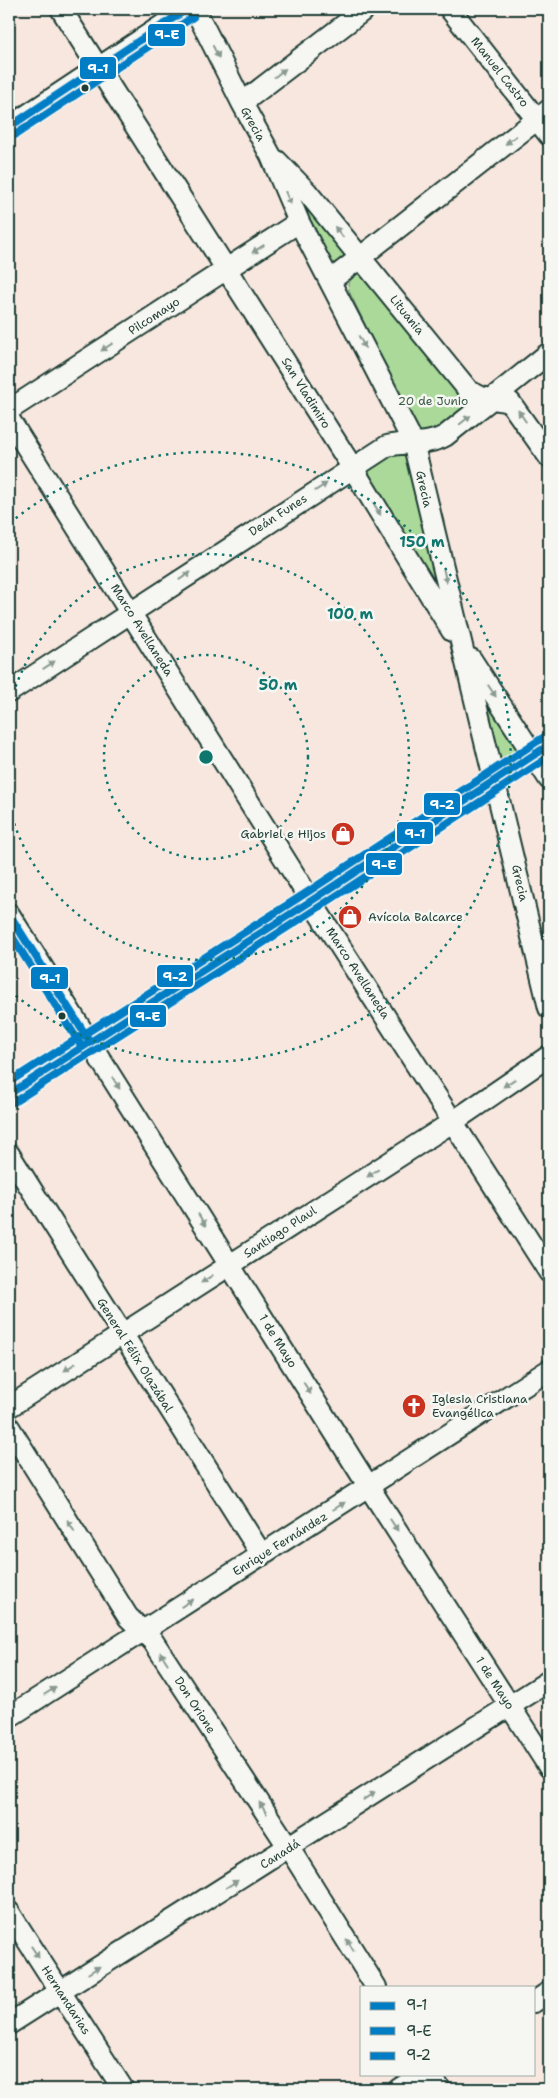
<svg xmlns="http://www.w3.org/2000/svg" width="558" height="2098" font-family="'Shantell Sans',sans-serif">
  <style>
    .green { fill: #abd999; stroke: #658b66 }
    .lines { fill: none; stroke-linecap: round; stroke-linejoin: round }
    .minor-casing { stroke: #1f3d34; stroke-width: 24 }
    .minor { stroke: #f6f6f2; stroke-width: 20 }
    .bus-1-casing { stroke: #f6f6f2; stroke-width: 11 }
    .bus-2-casing { stroke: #f6f6f2; stroke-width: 11 }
    .bus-3-casing { stroke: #f6f6f2; stroke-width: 11 }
    .bus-1 { stroke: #007dc5; stroke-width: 8 }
    .bus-2 { stroke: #007dc5; stroke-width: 8 }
    .bus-3 { stroke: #007dc5; stroke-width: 8 }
    .oneway { fill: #8a9a93 }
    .ring { fill: none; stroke: #0f766e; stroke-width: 2.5; stroke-dasharray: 2.5 5 }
    .bus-dot { fill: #1f3d34; stroke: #f6f6f2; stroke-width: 2 }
    .labels { text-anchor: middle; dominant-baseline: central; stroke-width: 5; stroke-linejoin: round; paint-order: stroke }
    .street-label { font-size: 12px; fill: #1f3d34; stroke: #f6f6f2 }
    .park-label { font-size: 12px; fill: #3b5c48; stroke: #f6f6f2 }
    .poi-label { font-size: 12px; fill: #1f3d34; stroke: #f6f6f2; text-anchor: start }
    .centre { fill: #0f766e; stroke: #f6f6f2; stroke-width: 2.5 }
    .ring-label { font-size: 15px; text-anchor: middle; font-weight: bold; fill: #0f766e; stroke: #f6f6f2; stroke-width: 5; stroke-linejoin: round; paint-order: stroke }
    .line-badge { stroke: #f6f6f2; stroke-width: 2 }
    .badge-label { font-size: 14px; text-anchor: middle; font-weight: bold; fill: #fff }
  </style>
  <rect width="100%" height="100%" fill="#f8e7de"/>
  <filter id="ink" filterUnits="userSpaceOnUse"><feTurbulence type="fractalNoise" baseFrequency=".02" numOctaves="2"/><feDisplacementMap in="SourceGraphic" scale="10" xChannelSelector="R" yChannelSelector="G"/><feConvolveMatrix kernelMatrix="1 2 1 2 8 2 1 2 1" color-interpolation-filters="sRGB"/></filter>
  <g filter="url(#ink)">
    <!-- green -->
    <path class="green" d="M302 198 347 256 338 265H331L297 202Z
      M356 274H361L471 400V406L434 435 418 434 349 291 348 284Z
      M398 452 408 453 436 576 432 579 366 479 371 467Z
      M486 701H489L519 747 516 755 506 760 501 758 499 755Z"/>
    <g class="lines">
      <!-- minor casing -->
      <g class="minor-casing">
        <path id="minor" d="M61 9 352 467 452 631
          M195 9 242 103 271 156 299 222 413 442 549 1008
          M450 9 549 135
          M242 103 365 9
          M9 127 187 9
          M277 161 307 192 469 391 481 397 510 402 549 457
          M330 281 549 110
          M9 410 299 222
          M9 419 311 901 549 1272
          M471 659 549 779
          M9 692 387 446C406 441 427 446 445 436L549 353
          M9 914 369 1487 549 1767
          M9 1094 311 901 549 745
          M9 1154 262 1555
          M9 1407 454 1121 549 1056
          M9 1427 128 1617 153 1641 289 1848 376 1987
          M9 1717 549 1370
          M9 1912 123 2089
          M534 2002 549 1992
          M9 2024 549 1681
          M430 2074 440 2089
          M399 2089 423 2074"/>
      </g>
      <!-- minor -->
      <use href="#minor" class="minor"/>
      <!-- bus-1 casing -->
      <g class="bus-1-casing">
        <path id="bus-1" d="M9 127 187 9
          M9 914 90 1042
          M9 1094 311 901 549 745"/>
      </g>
      <!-- bus-2 casing -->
      <g class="bus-2-casing">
        <path id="bus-2" d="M15 135 193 17
          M9 932 82 1047
          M14 1102 316 909 549 757"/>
      </g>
      <!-- bus-3 casing -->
      <g class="bus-3-casing">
        <path id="bus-3" d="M9 1082 306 893 544 737"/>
      </g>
      <!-- bus-1 -->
      <use href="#bus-1" class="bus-1"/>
      <!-- bus-2 -->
      <use href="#bus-2" class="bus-2"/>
      <!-- bus-3 -->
      <use href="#bus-3" class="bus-3"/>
    </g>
    <!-- one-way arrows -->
    <defs><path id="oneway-solid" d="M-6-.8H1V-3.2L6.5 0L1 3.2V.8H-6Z" transform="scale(1.25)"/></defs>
    <g class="oneway">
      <use href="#oneway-solid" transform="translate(216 52) rotate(63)"/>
      <use href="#oneway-solid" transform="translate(280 73) rotate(-37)"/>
      <use href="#oneway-solid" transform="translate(511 140) rotate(142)"/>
      <use href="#oneway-solid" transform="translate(288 198) rotate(67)"/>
      <use href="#oneway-solid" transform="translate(339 232) rotate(-129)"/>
      <use href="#oneway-solid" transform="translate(258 249) rotate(147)"/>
      <use href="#oneway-solid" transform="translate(362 342) rotate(62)"/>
      <use href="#oneway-solid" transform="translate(107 347) rotate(147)"/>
      <use href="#oneway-solid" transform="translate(522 416) rotate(-124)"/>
      <use href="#oneway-solid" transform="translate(465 420) rotate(-39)"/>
      <use href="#oneway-solid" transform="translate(321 487) rotate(-33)"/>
      <use href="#oneway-solid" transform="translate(377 509) rotate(59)"/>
      <use href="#oneway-solid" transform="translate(185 576) rotate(-33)"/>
      <use href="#oneway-solid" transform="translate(445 576) rotate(77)"/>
      <use href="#oneway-solid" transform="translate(49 665) rotate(-33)"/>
      <use href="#oneway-solid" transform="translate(492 691) rotate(56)"/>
      <use href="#oneway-solid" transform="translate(116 1083) rotate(58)"/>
      <use href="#oneway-solid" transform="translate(509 1083) rotate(146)"/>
      <use href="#oneway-solid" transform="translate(373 1173) rotate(147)"/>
      <use href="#oneway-solid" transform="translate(202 1220) rotate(58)"/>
      <use href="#oneway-solid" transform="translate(207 1279) rotate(147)"/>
      <use href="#oneway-solid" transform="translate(70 1367) rotate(147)"/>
      <use href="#oneway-solid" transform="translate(307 1388) rotate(58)"/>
      <use href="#oneway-solid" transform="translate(339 1506) rotate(-32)"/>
      <use href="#oneway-solid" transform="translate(394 1525) rotate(57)"/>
      <use href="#oneway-solid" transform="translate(71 1526) rotate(-122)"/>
      <use href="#oneway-solid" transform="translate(187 1603) rotate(-33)"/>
      <use href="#oneway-solid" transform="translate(164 1658) rotate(-123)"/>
      <use href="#oneway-solid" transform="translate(50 1691) rotate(-32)"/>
      <use href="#oneway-solid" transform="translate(369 1796) rotate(-33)"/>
      <use href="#oneway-solid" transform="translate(263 1808) rotate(-123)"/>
      <use href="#oneway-solid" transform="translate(232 1884) rotate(-32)"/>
      <use href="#oneway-solid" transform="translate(350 1945) rotate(-122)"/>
      <use href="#oneway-solid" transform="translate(35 1952) rotate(57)"/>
      <use href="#oneway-solid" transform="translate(94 1970) rotate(-32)"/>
    </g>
  </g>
  <!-- distance rings -->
  <g class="ring">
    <circle cx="206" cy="757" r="102"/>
    <path d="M9 708A203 203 0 1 1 9 806"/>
    <path d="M10 523A305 305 0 1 1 10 991"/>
  </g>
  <!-- icons -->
  <defs>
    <g id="shop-disc" transform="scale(1.25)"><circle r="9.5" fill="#c8321e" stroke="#f6f6f2"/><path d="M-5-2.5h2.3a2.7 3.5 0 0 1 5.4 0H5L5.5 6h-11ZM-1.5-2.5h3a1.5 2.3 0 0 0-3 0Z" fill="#fff"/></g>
    <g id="church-disc" transform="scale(1.25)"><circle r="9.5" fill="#c8321e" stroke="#f6f6f2"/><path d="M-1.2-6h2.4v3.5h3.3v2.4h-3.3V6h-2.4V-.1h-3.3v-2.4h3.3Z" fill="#fff"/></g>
  </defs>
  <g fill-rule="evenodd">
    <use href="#shop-disc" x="343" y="834"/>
    <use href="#shop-disc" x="350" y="917"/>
    <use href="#church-disc" x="414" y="1406"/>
  </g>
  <!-- markers -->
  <g class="bus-dot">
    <circle cx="85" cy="88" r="4.5"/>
    <circle cx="62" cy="1016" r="4.5"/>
  </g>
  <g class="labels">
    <!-- street labels -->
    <g class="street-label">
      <text transform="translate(500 72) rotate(52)">Manuel Castro</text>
      <text transform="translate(253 124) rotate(61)">Grecia</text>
      <text transform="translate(407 315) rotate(51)">Lituania</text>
      <text transform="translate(154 316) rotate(-33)">Pilcomayo</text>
      <text transform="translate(306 393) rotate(58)">San Vladimiro</text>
      <text transform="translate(424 489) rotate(77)">Grecia</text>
      <text transform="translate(278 515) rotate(-33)">Deán Funes</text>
      <text transform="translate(142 630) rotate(58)">Marco Avellaneda</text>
      <text transform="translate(520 883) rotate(77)">Grecia</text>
      <text transform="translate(358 973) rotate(57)">Marco Avellaneda</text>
      <text transform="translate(280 1232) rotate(-33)">Santiago Plaul</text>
      <text transform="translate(278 1341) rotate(58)">1 de Mayo</text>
      <text transform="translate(135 1355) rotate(58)">General Félix Olazábal</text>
      <text transform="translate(280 1544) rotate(-32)">Enrique Fernández</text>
      <text transform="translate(495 1683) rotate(57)">1 de Mayo</text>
      <text transform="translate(195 1705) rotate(57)">Don Orione</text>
      <text transform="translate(280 1854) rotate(-32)">Canadá</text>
      <text transform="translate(66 2000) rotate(57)">Hernandarias</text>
    </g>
    <!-- park labels -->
    <g class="park-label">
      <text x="433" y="401">20 de Junio</text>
    </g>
    <!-- poi labels -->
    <g class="poi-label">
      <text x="326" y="834" text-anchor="end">Gabriel e Hijos</text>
      <text x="368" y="917">Avícola Balcarce</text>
      <text x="432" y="1399">Iglesia Cristiana<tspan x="432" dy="14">Evangélica</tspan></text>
    </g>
  </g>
  <circle cx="206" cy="757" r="8" class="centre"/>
  <g class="ring-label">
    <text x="422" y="547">150 m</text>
    <text x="350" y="619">100 m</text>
    <text x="278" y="690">50 m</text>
  </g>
  <g class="line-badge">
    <rect x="147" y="23" width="39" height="24" rx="5" fill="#007dc5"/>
    <rect x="79" y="56" width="38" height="24" rx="5" fill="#007dc5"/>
    <rect x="423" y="792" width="38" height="24" rx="5" fill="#007dc5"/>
    <rect x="396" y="821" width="38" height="24" rx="5" fill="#007dc5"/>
    <rect x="365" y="852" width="38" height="24" rx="5" fill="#007dc5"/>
    <rect x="156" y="964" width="38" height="24" rx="5" fill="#007dc5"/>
    <rect x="30" y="966" width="39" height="24" rx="5" fill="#007dc5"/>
    <rect x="129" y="1004" width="38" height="24" rx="5" fill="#007dc5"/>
  </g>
  <g class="badge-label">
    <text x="167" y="39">9-E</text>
    <text x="98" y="73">9-1</text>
    <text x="442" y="809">9-2</text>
    <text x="415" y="838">9-1</text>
    <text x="384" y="869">9-E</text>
    <text x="175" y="981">9-2</text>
    <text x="50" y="983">9-1</text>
    <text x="148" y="1021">9-E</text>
  </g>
  <!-- margin -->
  <rect width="558" height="2098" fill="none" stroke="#f6f6f2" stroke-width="30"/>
  <rect x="15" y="15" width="528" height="2068" fill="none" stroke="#1f3d34" stroke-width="2" filter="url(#ink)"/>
  <!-- legend -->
  <rect x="360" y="1986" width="175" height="90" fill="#f6f6f2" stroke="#a0aca6"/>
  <rect x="370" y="2002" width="25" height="8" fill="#007dc5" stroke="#a0aca6"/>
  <text x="406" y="2010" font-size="15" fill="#1f3d34">9-1</text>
  <rect x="370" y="2027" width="25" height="8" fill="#007dc5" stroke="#a0aca6"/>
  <text x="406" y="2036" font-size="15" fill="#1f3d34">9-E</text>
  <rect x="370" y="2052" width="25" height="8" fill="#007dc5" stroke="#a0aca6"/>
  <text x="406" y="2060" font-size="15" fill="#1f3d34">9-2</text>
</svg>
